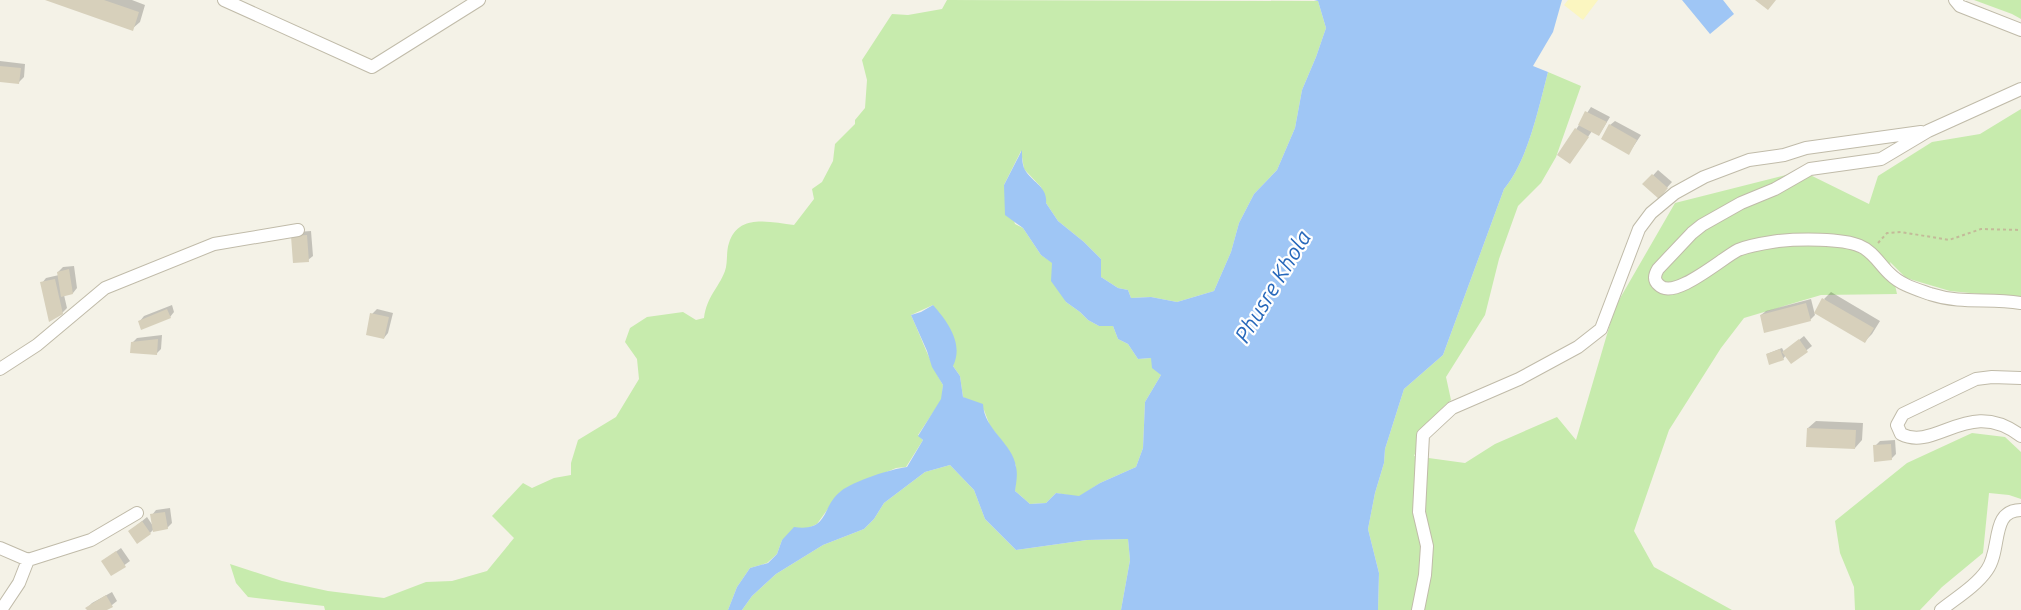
<svg xmlns="http://www.w3.org/2000/svg" width="2021" height="610" font-family="Ubuntu,sans-serif">
  <style>
    .green { fill: #c7ebad }
    .sand { fill: #fbf6c0 }
    .water { fill: #9fc6f5 }
    .shadow { fill: #0003 }
    .building { fill: #d7d0bb }
    .lines { fill: none; stroke-linecap: round; stroke-linejoin: round }
    .street-casing { stroke: #c0bba9; stroke-width: 14 }
    .path { stroke: #c3ba99; stroke-width: 2; stroke-dasharray: 3 3; stroke-linecap: butt }
    .street { stroke: #fff; stroke-width: 12 }
    .labels { text-anchor: middle; dominant-baseline: central; stroke-width: 4.5; stroke-linejoin: round; paint-order: stroke }
    .water-label { font-size: 22px; font-style: italic; fill: #2768bb; stroke: #fff }
  </style>
  <rect width="100%" height="100%" fill="#f4f2e7"/>
  <!-- green -->
  <path class="green" d="M947 0 1318 1 1326 28 1316 57 1302 90 1295 128 1277 170 1254 194 1239 223 1231 252 1214 291 1177 302 1151 297 1131 298 1128 290 1118 288 1101 277V259L1084 242 1058 221 1046 203 1041 187 1024 169 1021 151 1004 185 1015 224 1023 228 1041 255 1053 263 1066 302 1080 312 1088 320 1099 326H1113L1118 339 1128 344 1138 359 1151 358 1161 375 1145 402 1143 448 1136 467 1100 483 1079 497 1056 493 1046 503 1030 504 1015 491 1016 466 1008 449 990 426 984 410 963 397 960 376 953 366 933 305 911 315C922 339 930 363 943 385L942 399 918 435 923 440 906 467 896 468 840 492 817 524 782 540 777 554 767 563 750 568 737 587 728 610H325L324 606 248 597 236 583 230 564 282 581 328 591 384 598 426 582 452 581 487 571 514 538 492 516 523 483 532 488 554 478 571 475V463L578 440 616 417 639 379 637 359 625 342 630 328 647 317 683 312 696 320 704 318C707 296 718 289 725 271 728 262 726 251 729 243 738 213 770 222 794 225L814 199 812 189 822 182 833 161 835 144 855 124V120L865 108 867 80 862 60 892 14 908 15 942 9Z
    M1974 0H2021V19L2012 14Z
    M1548 72 1581 86 1556 157 1541 183 1518 206 1499 259 1485 315 1446 377 1451 400 1438 412 1429 434 1420 442 1414 456 1465 463 1495 444 1557 417 1576 440 1615 307 1675 203 1802 171 1869 204 1878 176 1932 142 1980 134 2021 109V298L1950 291 1906 278 1890 262 1897 294 1821 295 1744 318 1721 348 1669 430 1634 531 1654 567 1732 610H1378L1379 573 1368 529 1375 493 1384 463 1385 449 1404 389 1443 355 1504 189C1528 160 1538 110 1548 72Z
    M1972 433 2005 437 2021 452V499L2009 495 1989 493 1983 553 1942 587 1920 610H1855L1854 587 1840 553 1835 521 1907 463Z
    M950 465 974 490 985 519 1016 550 1087 540 1128 539 1130 560 1121 610H742L752 596 776 574 823 545 864 529 874 519 884 503 925 472Z"/>
  <!-- sand -->
  <path class="sand" d="M1568 0H1598L1583 20 1564 5Z"/>
  <!-- water -->
  <path class="water" d="M1314 0H1562L1553 32 1533 66 1548 72C1538 110 1528 160 1504 189L1443 355 1404 389 1385 449 1384 463 1375 493 1368 529 1379 573 1378 610H1121L1130 560 1128 539 1087 540 1016 550 985 519 974 490 950 465 925 472 884 503 874 519 864 529 823 545 776 574 752 596 742 610H728L737 587 750 568 768 563 777 554 782 540 794 527C830 532 821 506 841 491 854 481 891 469 907 467L923 440 918 436 941 399 943 385 932 367 927 351 911 315 921 312 933 305C948 322 964 344 953 366L960 376 963 397 983 404C984 430 1013 443 1016 467 1018 474 1016 484 1015 491L1030 504 1046 503 1056 493 1079 496 1100 483 1136 467 1143 448 1145 402 1161 375 1152 368 1151 358 1138 359 1128 344 1118 339 1113 326H1099L1088 320 1080 312 1066 302 1051 281 1052 263 1041 255 1023 228 1005 215 1004 185 1022 150C1022 156 1022 165 1025 170 1032 182 1048 187 1046 203L1058 221 1084 242 1101 259V277L1118 288 1128 290 1131 298 1151 297 1177 302 1214 291 1231 252 1239 223 1254 194 1277 170 1295 128 1302 90 1316 57 1326 28 1318 1Z
    M1682 0H1723L1734 14 1710 34Z"/>
  <!-- shadow -->
  <path class="shadow" d="M49 0H132L145 5 140 22 132 29Z
    M0 61 25 64 24 77 19 82 0 80Z
    M1591 107 1610 117 1599 135 1592 131 1570 163 1559 155Z
    M1615 121 1641 135 1629 153 1610 125Z
    M1658 170 1672 182 1663 192 1645 184Z
    M311 231 313 256 308 260 297 232Z
    M74 266 77 288 73 293 64 295 67 308 62 313 42 283 46 278 59 275 58 272 63 267Z
    M1831 292 1880 321 1872 334 1865 341 1824 299Z
    M1811 299 1815 315 1810 320 1761 315 1766 311Z
    M172 305 174 312 170 317 140 321 144 316Z
    M377 309 393 313 388 333 384 338 372 314Z
    M162 335 161 349 156 354 132 343 137 338Z
    M1804 336 1812 346 1791 362 1786 355 1783 359 1767 354 1782 348 1784 352Z
    M1816 421 1863 423 1862 440 1855 448 1808 428Z
    M1895 440 1896 454 1891 459 1875 446 1880 441Z
    M170 508 172 523 167 528 153 530 150 533 130 531 147 517 153 526 152 515 156 510Z
    M121 548 130 561 112 574 103 561Z
    M112 592 117 601 112 605 104 610H88L87 608 92 603Z"/>
  <!-- building -->
  <path class="building" d="M45 0H104L139 12 133 31Z
    M1755 0H1776L1768 10Z
    M0 66 21 68 19 84 0 82Z
    M1585 111 1607 122 1599 136 1578 125Z
    M1609 124 1637 140 1629 155 1601 139Z
    M1575 128 1589 137 1570 164 1557 155Z
    M1652 174 1668 188 1659 199 1642 184Z
    M307 235 309 262 293 263 291 236Z
    M69 269 73 294 61 297 57 272Z
    M55 279 63 314 49 322 40 282Z
    M1822 298 1874 328 1865 343 1814 313Z
    M1806 303 1811 321 1764 333 1760 315Z
    M167 309 171 318 141 330 138 321Z
    M370 313 389 317 384 339 366 335Z
    M158 339 157 355 130 353 131 342Z
    M1799 339 1808 352 1791 364 1782 352Z
    M1780 349 1784 360 1769 365 1766 354Z
    M1807 428 1856 430 1855 449 1806 447Z
    M1891 444 1892 460 1874 462 1873 445Z
    M165 512 168 529 153 532 150 514Z
    M142 521 151 534 137 544 128 531Z
    M116 551 126 567 111 576 101 561Z
    M106 595 113 607 107 610H87L85 608Z"/>
  <g class="lines">
    <!-- street casing -->
    <g class="street-casing">
      <path id="street" d="M224 0 372 67 479 0
        M1955 0 1960 6 2021 30
        M2021 89 1928 131 1881 159 1810 169 1775 189 1741 203 1702 225 1692 233 1658 269C1655 274 1653 280 1659 285 1674 301 1722 258 1738 250 1750 245 1765 243 1778 241 1798 239 1842 238 1860 246 1873 251 1880 265 1890 274 1901 285 1916 289 1930 294 1964 305 1989 297 2021 303
        M0 369 37 345 105 288 214 244 298 230
        M2021 378 1992 377 1976 379 1903 414 1897 425 1901 434C1936 452 1969 396 2021 436
        M0 548 28 560 19 583 1 610
        M28 560 91 540 137 513
        M1418 610 1425 575 1427 546 1419 512 1423 435 1452 408 1519 379 1578 347 1601 329 1639 229 1651 213 1675 193 1704 177 1749 160 1784 155 1806 148 1921 132
        M1941 610C1956 598 1976 586 1987 570 2002 549 1990 510 2021 510"/>
    </g>
    <!-- path -->
    <path class="path" d="M1878 243 1887 233 1901 232 1949 240 1981 229 2021 230"/>
    <!-- street -->
    <use href="#street" class="street"/>
  </g>
  <g class="labels">
    <!-- water labels -->
    <g class="water-label">
      <text transform="translate(1272 286) rotate(-59)">Phusre Khola</text>
    </g>
  </g>
</svg>
